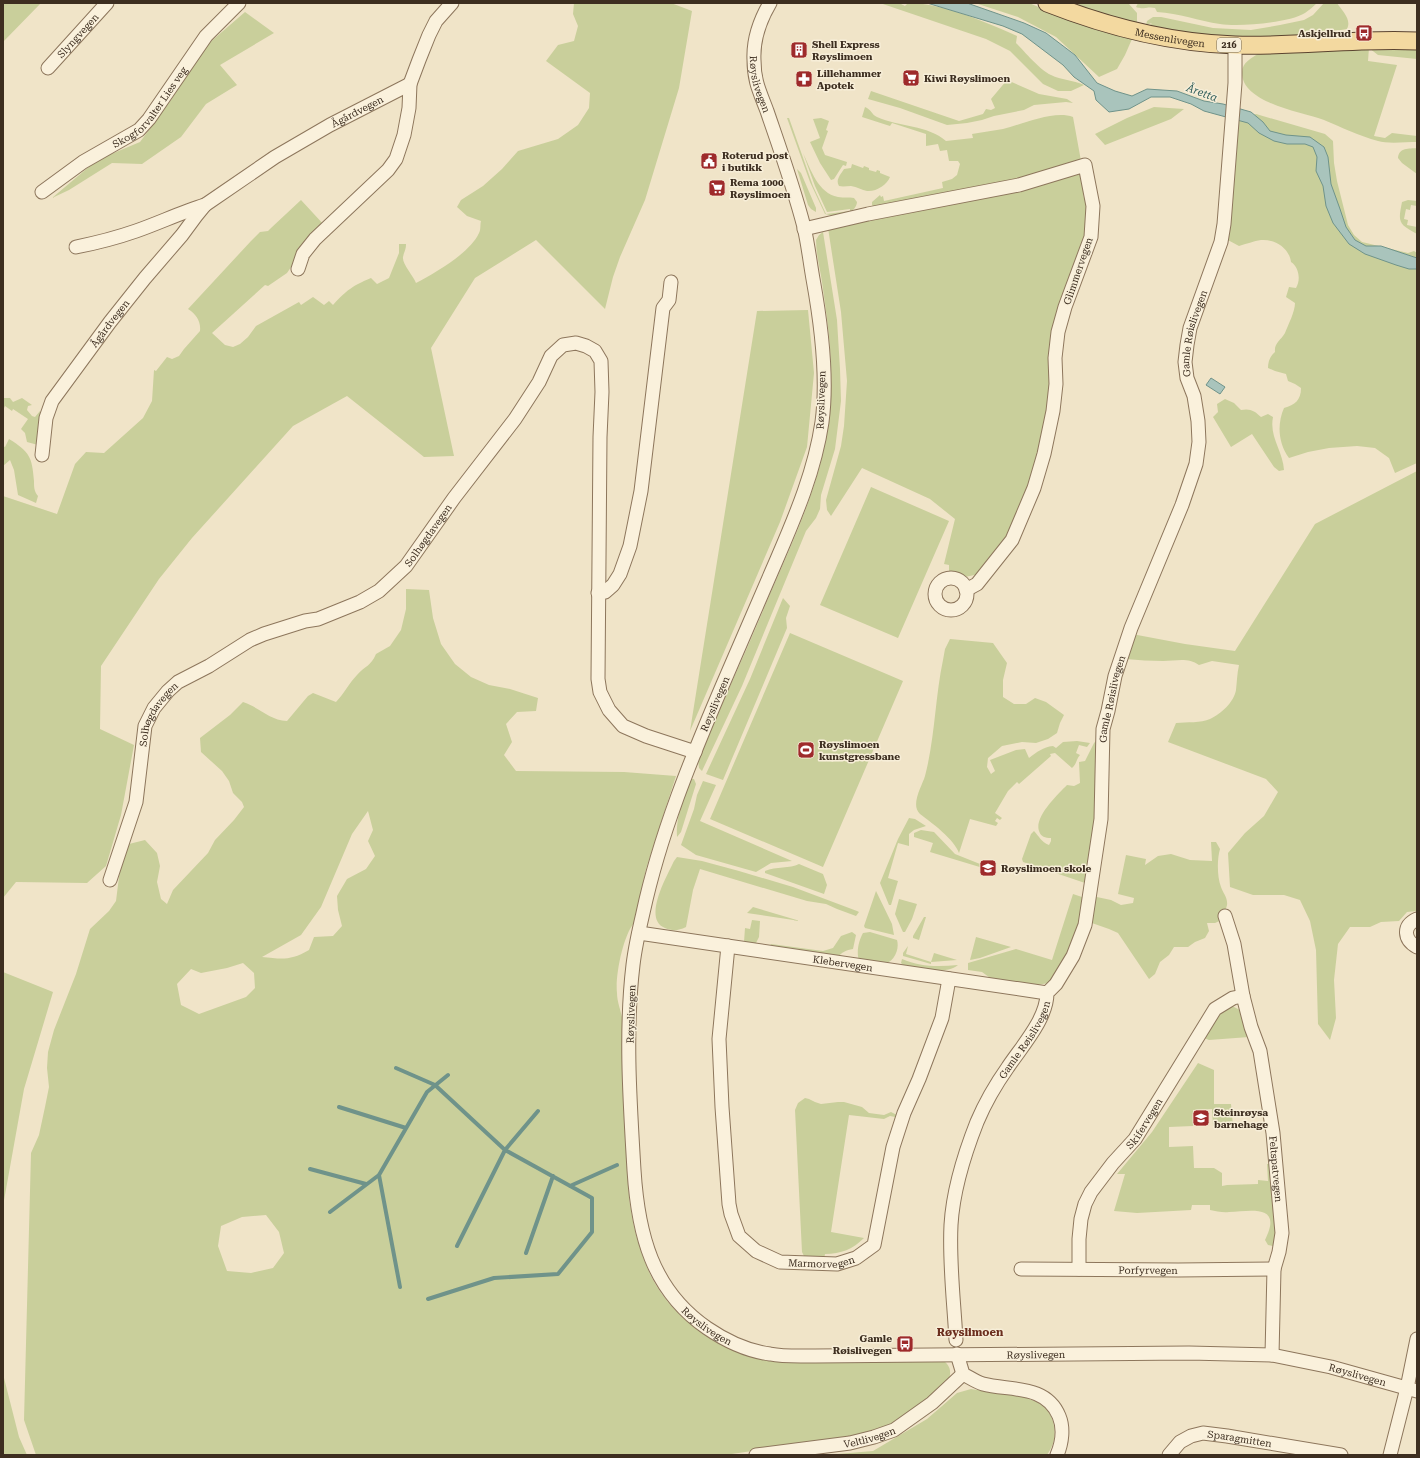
<svg xmlns="http://www.w3.org/2000/svg" width="1420" height="1458" font-family="'Roboto Serif',serif">
  <style>
    .green { fill: #c9cf9b; fill-rule: evenodd }
    .water { fill: #a9c4bc; stroke: #6f938a }
    .lines { fill: none; stroke-linecap: round; stroke-linejoin: round }
    .stream { stroke: #6f938a; stroke-width: 4 }
    .minor-casing { stroke: #8d765c; stroke-width: 15 }
    .major-casing { stroke: #5b4430; stroke-width: 19 }
    .minor { stroke: #faf1dc; stroke-width: 13 }
    .major { stroke: #f3d9a0; stroke-width: 17 }
    .labels { text-anchor: middle; dominant-baseline: central; stroke-width: 3; stroke-linejoin: round; paint-order: stroke }
    .shield { fill: #f7eed8; stroke: #756857; stroke-width: 1 }
    .shield-label { font-size: 9px; font-weight: bold; fill: #3d2e20 }
    .poi-label { font-size: 10px; font-weight: bold; fill: #3d2e20; stroke: #f7eed8; text-anchor: start }
    .street-label { font-size: 10px; fill: #3d2e20; stroke: #f7eed8 }
    .water-label { font-size: 11px; font-style: italic; fill: #2f5d5a; stroke: #f7eed8 }
    .neighbourhood-label { font-size: 11px; font-weight: bold; fill: #6b2e1e; stroke: #f7eed8 }
  </style>
  <rect width="100%" height="100%" fill="#f0e4c8"/>
  <!-- green -->
  <path class="green" d="M3 3H41L3 42Z
    M574 3H671L692 11 679 88 645 200 620 257 613 277 605 309 536 240 475 278 431 348 454 456 424 457 347 396 293 426 192 538 159 579 101 666 100 729 134 745 121 815 106 866 87 883 16 882 3 898V496L57 514 75 464 86 452 104 453 143 418 152 401 154 370 156 371 167 357 172 359 179 356 184 349 200 331C201 321 196 314 188 309L251 241 260 232 268 231 271 228 301 200 325 226 304 248 287 273 268 286 265 285 212 333 225 345 233 347 240 344 248 337 256 326 299 302 301 305 313 297 324 305 329 301 333 305C347 290 352 286 371 278L377 284 389 278 399 253V244H406C406 250 404 252 403 257 402 264 413 275 416 283 435 273 470 253 479 233 481 230 480 224 481 221L467 216 457 207 461 200 483 186 502 169 518 151 558 139 578 125 589 108 590 93 546 61 558 45 574 41 578 26 573 14Z
    M880 3H899L905 6 908 3C942 3 986 22 1017 36L1016 43C1025 52 1040 70 1051 75 1061 80 1073 80 1084 85L1071 91H1058L1043 84 1010 51 986 39Z
    M975 3H1029L1053 13 1132 39 1125 55 1117 69 1099 77 1056 37 1018 17Z
    M1068 3H1130L1129 4 1137 13V24L1111 18Z
    M1138 3H1317C1313 7 1309 10 1305 13 1289 23 1239 27 1220 24 1199 21 1179 13 1157 12L1155 8C1148 6 1142 10 1136 7Z
    M1324 3H1337C1342 11 1352 19 1347 29L1317 34 1255 38 1192 34 1148 27 1152 23 1146 25 1147 21 1153 17H1161L1213 28 1251 30 1280 25 1304 20 1313 15Z
    M245 12 274 33 220 65 237 85 206 104 181 137 142 164 112 163 69 190 52 198 97 160 140 142 171 100 208 44Z
    M1417 47V59L1378 55 1369 48 1368 61 1397 65 1374 136 1385 138 1392 133 1417 136V142C1406 142 1387 144 1378 141 1359 136 1341 127 1324 120 1302 112 1241 103 1242 72 1242 63 1252 57 1260 53L1353 48Z
    M1007 80 1039 94 1067 99 1073 103 1066 102 1034 105 1024 110 994 116 982 120 967 123 947 125 900 108 868 99 871 91 959 121 983 114 986 109 991 110 995 108 991 99Z
    M865 107C871 109 872 115 877 117 899 127 928 125 946 141L973 138 972 134C982 132 993 131 1003 129 1023 124 1054 110 1073 117L1081 161 1026 178 874 207 872 205V202L880 195 881 197 883 196 884 201 943 188 942 182 952 179 957 175 960 164 958 161H949L947 150 940 151 938 144 926 146V134L892 123 890 126 862 117Z
    M1154 107 1184 109 1171 119 1105 145 1095 134 1127 118Z
    M1256 114 1325 134 1333 141 1334 163 1337 181 1348 225 1354 235 1362 242 1408 253 1414 251 1417 253V463L1395 473 1389 458 1375 448 1357 446 1329 448 1308 452 1289 458C1278 443 1277 424 1284 408 1295 405 1301 400 1301 388L1295 384 1288 381 1286 374 1275 371 1268 368C1268 362 1270 356 1275 352 1274 343 1281 340 1285 333 1288 325 1295 312 1295 303L1286 297 1289 287 1296 288C1301 280 1299 267 1291 262 1289 247 1274 239 1261 240 1254 241 1246 244 1239 246L1226 239 1234 124 1239 119Z
    M787 118H789L813 186 826 214 850 211V209L827 212 815 186 803 153C811 170 818 193 838 197 844 198 849 197 854 198L857 202C856 215 835 217 825 214L810 182Z
    M821 118 829 121 826 130 828 131 822 148 825 155 847 162 846 166 843 165 834 179 831 180 820 163 810 142 820 138 813 119Z
    M1417 148V174L1402 163 1398 158C1399 147 1409 149 1417 148Z
    M852 164 863 168 864 166 869 168V170L876 172 877 170 880 171V173L890 177C887 185 876 192 867 191 862 190 857 187 851 186 847 186 843 187 839 186 835 180 841 174 844 169L851 168Z
    M797 169 801 173 816 208V212L811 209 808 205Z
    M1082 174 1085 190 1083 193 1084 198 1086 196 1088 221 1052 386 1041 451 1012 532 979 574 965 577 949 574V565L944 564 955 519 930 499 862 468 831 516 827 510 826 500 841 446 844 426 847 381 841 312 828 228 874 218 875 219 882 217Z
    M1408 200 1417 201V206L1411 205 1410 210 1406 209 1404 219 1408 220 1407 225 1417 227V234C1398 224 1398 222 1402 202Z
    M823 232 837 320 840 369 841 401 835 449 821 495 820 509 816 518 806 531 742 686 702 771 699 768 698 760C721 705 747 650 770 594 796 534 825 474 830 408 834 366 828 324 822 282 820 268 816 254 816 240L819 235Z
    M808 310 814 373 807 447 780 522 690 731 757 311Z
    M3 398H10L13 402 22 398 32 405 28 406 27 410 32 416 35 417 40 411 42 414 38 445 27 442 25 433 21 429 28 419 13 409 12 411 5 406 3 410Z
    M1225 399 1234 403 1241 410C1250 408 1255 411 1261 417L1268 414 1273 417C1269 437 1283 451 1284 470L1279 471 1274 467 1252 434 1231 447 1213 417 1218 412 1217 404Z
    M9 439C30 452 32 457 34 481 34 487 34 491 38 496L36 503 18 495 14 470 10 460 3 466V446L5 447Z
    M1417 471V911L1407 912 1399 921 1381 922 1370 927H1350L1338 944 1334 980 1336 1018 1330 1040 1318 1024 1316 950 1310 921 1300 900 1284 895H1253L1230 887 1228 853 1245 833 1264 816 1278 792 1266 779 1168 742 1176 723C1187 722 1201 723 1210 719 1221 714 1234 702 1236 690 1237 681 1237 674 1239 665L1212 661 1199 665C1188 657 1176 661 1163 661 1151 661 1138 660 1126 659L1132 634 1185 644 1235 651 1315 524Z
    M871 487 949 521 898 638 820 605Z
    M406 589 429 590 433 618 441 644 455 664 471 677 489 685 510 689 538 698 536 711 517 712 506 724 512 742 504 755 516 771 624 772 676 776 646 869 634 923C623 936 615 976 617 993 617 1003 622 1013 623 1023 626 1071 625 1120 628 1168 629 1182 628 1196 631 1210 634 1231 641 1254 650 1274 667 1309 698 1334 733 1350L944 1361C951 1367 951 1372 949 1380L911 1415 874 1433 725 1455H36L24 1420 31 1153 39 1135 45 1107 49 1087 47 1068 48 1052 54 1030 76 974 90 929 109 911 116 901 120 869 129 844 145 840 157 853 160 866 157 882 161 899 167 904 173 890 208 853 215 840 234 820 244 807 242 802 233 793 229 781 222 771 201 752 200 738 230 715 243 702C259 707 269 720 287 721L308 696 313 693 336 702C344 694 349 683 357 675 365 666 371 666 376 654L390 646 401 630 406 609ZM368 811 373 830 368 841 375 856 366 869 347 879 337 896 338 910 342 926 333 936 314 937 309 950C290 961 282 959 262 957L301 935 321 907 352 834ZM243 963 254 973 255 988 246 997 199 1014 181 1005 177 984 191 969 201 973 227 968ZM266 1215 279 1232 284 1253 273 1268 251 1273 227 1271 218 1246 221 1226 242 1217Z
    M783 598 790 606 786 618 787 628 723 780 706 774 750 679Z
    M790 633 903 681 823 867 710 819Z
    M950 639 993 643 1007 663 1003 680V697L1014 704H1026L1035 698 1046 702 1064 715 1060 723 1057 733 1048 739 1036 743 1022 742 1002 746 988 758 987 767 991 774 995 771 990 760 1016 750 1025 749 1029 758C1037 752 1043 747 1053 746L1056 748 1063 742 1077 741 1090 743 1087 747 1079 745 1076 753 1080 755C1076 759 1077 764 1072 768L1055 753 1050 754 1051 756 1019 784 1017 782 1008 791 995 813 1002 818 1000 820 997 818 995 821 998 823 996 826 970 819 959 853C954 839 932 823 920 814 910 805 922 786 925 776 935 738 935 698 943 660L945 649Z
    M1100 737 1098 800 1085 883 1023 862 1022 859 1031 834 1034 831C1039 836 1041 842 1049 845L1051 841V838C1045 838 1041 837 1039 831 1034 817 1058 794 1067 785L1074 786 1080 783 1079 762 1085 761 1094 743Z
    M692 779H694L696 784 681 832 677 837C676 821 682 792 692 779Z
    M703 781 716 785 700 821 792 861 771 863 756 872 696 855 681 845 694 809 697 795Z
    M909 818 915 819 926 826 914 830 909 834V846L898 843 888 878 898 881 891 905H889L880 883 898 839Z
    M921 830 934 832 955 854 980 864 983 868 930 852 933 843 914 837V833Z
    M1211 842H1216L1220 849C1217 859 1217 877 1221 887 1223 893 1228 898 1227 905 1226 910 1222 915 1222 920L1215 923H1207L1209 931 1205 938 1195 942 1188 947H1174L1169 955 1160 962 1155 974 1149 979 1118 933 1109 929 1089 922 1092 896 1111 900 1121 905 1133 903 1134 898 1118 894 1126 855 1146 859 1145 865 1158 856 1171 854 1190 860 1212 861Z
    M677 857 702 861 739 871 793 887 857 911 859 912 856 916 837 909 826 904 807 901 700 869 693 890 686 927C678 931 672 931 665 928 642 919 667 876 674 861Z
    M799 864 823 874 827 885 824 894 765 873V871C776 866 790 869 799 864Z
    M876 891 892 924 894 935 865 928 864 926Z
    M1073 894 1082 897 1085 903 1073 948 1049 983 1030 986 993 980 982 972 968 970V963L1016 949 1052 960Z
    M899 899 917 904 912 919 905 932H903L902 930 895 914Z
    M753 907 800 921 747 913Z
    M924 917H926L919 940 913 938V936Z
    M752 920 760 921 759 937 755 945 744 942 745 928 750 929Z
    M852 932 856 935 853 949C846 950 842 952 837 958L769 947 771 944 823 951 833 948 841 936Z
    M870 932 897 940C900 950 893 964 882 964 875 964 866 961 859 960 856 952 859 940 863 933Z
    M976 937 1011 947 980 958 970 960Z
    M908 946 906 954 931 962 934 953 957 960 931 962V964L903 956V953Z
    M902 959C920 967 938 967 958 965 946 975 917 970 903 965L901 963Z
    M3 972 53 992 24 1089 3 1206Z
    M1232 1006 1240 1010 1249 1037 1209 1040 1204 1038C1211 1026 1217 1008 1232 1006Z
    M1198 1063 1214 1070V1104H1231L1233 1126H1213L1212 1109 1193 1110V1126L1169 1127V1147L1193 1146 1194 1168H1214L1222 1173V1186L1227 1185 1258 1184V1180L1268 1181 1267 1164H1270L1279 1229 1273 1246 1268 1245 1265 1240C1283 1204 1252 1211 1229 1212 1223 1213 1216 1211 1210 1210V1205H1192L1191 1210 1137 1213 1114 1211 1125 1174H1117L1152 1132Z
    M805 1098 809 1099 815 1102 821 1104 838 1102H844L862 1107 869 1113 884 1115 891 1112 897 1115 896 1124 893 1125 895 1117 890 1116 884 1119 849 1115 831 1232 864 1238C853 1249 841 1254 825 1254L824 1260 805 1258 802 1252 795 1110 798 1103Z
    M3 1374 19 1437 27 1455H3Z
    M971 1389C990 1392 1027 1394 1042 1405 1049 1410 1053 1419 1054 1426 1056 1438 1053 1446 1047 1455H826L873 1451 927 1419 957 1393Z"/>
  <!-- water -->
  <path class="water" d="M927 3H967L1024 23 1046 33 1075 55 1097 83 1115 91 1132 96 1147 89 1177 91 1204 101 1223 104 1251 112 1263 122 1270 131 1286 135 1310 137 1324 147 1328 157 1331 184 1340 209 1346 227 1355 240 1366 246H1381L1417 258V269H1409L1396 265 1365 254 1349 244 1333 223 1326 206 1323 186 1316 171 1317 157 1313 147 1305 144H1287L1274 141 1259 133 1248 123 1204 111 1191 104 1170 97H1151L1129 109 1109 112 1096 100 1094 91 1074 77 1063 65 1022 34 1003 26Z
    M1211 378 1225 387 1220 394 1206 385Z"/>
  <g class="lines">
    <!-- stream -->
    <path class="stream" d="M396 1068 435 1085 505 1150 592 1198V1232L558 1274 494 1278 428 1299
      M339 1107 406 1128
      M310 1169 366 1184
      M379 1175 400 1287
      M570 1186 617 1165
      M330 1212 379 1175 427 1092 448 1075
      M457 1246 505 1150 538 1111
      M526 1253 553 1176"/>
    <!-- minor casing -->
    <g class="minor-casing">
      <g id="minor">
        <path id="s1" d="M770 3C760 20 753 40 754 60 754 82 760 92 767 111 780 149 794 188 804 227 808 244 810 262 813 279 821 323 828 378 822 422 815 470 796 515 777 559 759 601 741 642 723 684 691 759 660 834 643 913 639 930 635 948 633 965 625 1032 630 1103 634 1170 638 1234 652 1290 707 1328 726 1341 747 1351 770 1354 785 1357 800 1356 815 1356L1189 1353 1272 1355 1331 1367 1417 1391"/>
        <path id="s2" d="M48 68 107 3"/>
        <path id="s3" d="M42 192 83 162 139 130 149 119 206 36 239 3"/>
        <path d="M804 229 868 214 1019 185 1085 165 1093 206 1091 237 1065 307 1058 332 1055 358 1056 384 1053 411 1044 454 1034 488 1012 540 977 584 966 590"/>
        <path d="M76 247C96 243 116 238 136 231 159 223 182 212 205 205"/>
        <path d="M298 269 303 254 315 239 388 170 396 159 404 135 409 108 410 84 419 60 429 35 436 21 452 3"/>
        <path id="s4" d="M42 455 46 418 52 401 110 322 145 278 182 235 196 216 205 205 275 157 330 125 410 84"/>
        <circle cx="951" cy="594" r="16"/>
        <path d="M598 593 605 592 613 585 620 574 630 546 641 491 663 308 669 300 671 282"/>
        <path id="s5" d="M110 880 136 802 145 726 154 708 168 691 178 682 209 666 250 640 264 634 305 621 318 619 360 602 379 591 406 566 454 498 515 419 539 382 551 356 563 345 576 343 586 346 595 351 601 361 602 392 600 437 598 679 600 692 609 710 623 726 646 736 695 752"/>
        <path id="s6" d="M1225 916 1234 944 1243 996 1251 1027 1260 1051 1273 1133 1282 1233 1279 1252 1274 1269 1272 1355"/>
        <path d="M1417 919C1402 926 1404 940 1417 947"/>
        <path id="s7" d="M639 933 1047 993"/>
        <path id="s8" d="M728 946 719 1039 722 1107 729 1204 731 1214 739 1236 756 1251 780 1262 837 1264 856 1258 874 1245 893 1147 904 1113 919 1079 942 1018 949 979"/>
        <path id="s9" d="M1021 1269 1178 1270 1274 1269"/>
        <path id="s10" d="M1079 1269V1239L1081 1219 1085 1204 1091 1192 1113 1163 1135 1139 1215 1009 1233 998 1243 996"/>
        <path id="s11" d="M956 1340C954 1302 949 1263 951 1225 953 1190 964 1155 977 1122 985 1103 996 1084 1008 1067 1022 1046 1047 1019 1047 993L1056 984 1073 956 1085 925 1101 819 1103 729 1108 711 1115 676 1131 628 1182 505 1196 464 1199 442 1198 421 1194 396 1187 378 1185 362 1187 345 1190 328 1221 242 1224 224 1235 83V45"/>
        <path d="M957 1354 963 1374C969 1377 976 1382 983 1384 1009 1391 1046 1384 1059 1416 1064 1428 1062 1443 1057 1455"/>
        <path id="s12" d="M756 1455 850 1443 874 1437 894 1430 932 1403 963 1374"/>
        <path id="s13" d="M1169 1455 1180 1442 1191 1436 1203 1433 1227 1436 1341 1455"/>
        <path d="M1390 1455 1407 1388 1417 1339"/>
      </g>
    </g>
    <!-- major casing -->
    <g class="major-casing">
      <g id="major">
        <path id="s14" d="M1047 3C1108 27 1170 43 1235 45 1296 47 1356 38 1417 41"/>
      </g>
    </g>
    <!-- minor -->
    <use href="#minor" class="minor"/>
    <!-- major -->
    <use href="#major" class="major"/>
  </g>
  <!-- icons -->
  <defs>
    <g id="bus-square" transform="scale(0.9)"><rect x="-9" y="-9" width="18" height="18" rx="4" fill="#9e2a2b" stroke="#f7eed8"/><path d="M-5-6H5V4H4V6H2V4H-2V6H-4V4H-5ZM-3.5-4V0h7V-4ZM-3.5 1.2v1.5H-2V1.2ZM2 1.2v1.5H3.5V1.2Z" fill="#fff"/></g>
    <g id="building-square" transform="scale(0.9)"><rect x="-9" y="-9" width="18" height="18" rx="4" fill="#9e2a2b" stroke="#f7eed8"/><path d="M-4-6H4V6H1V3H-1V6H-4ZM-2.5-4.3h1.7v1.8h-1.7ZM.8-4.3h1.7v1.8H.8ZM-2.5-1h1.7V.8h-1.7ZM.8-1h1.7V.8H.8Z" fill="#fff"/></g>
    <g id="supermarket-square" transform="scale(0.9)"><rect x="-9" y="-9" width="18" height="18" rx="4" fill="#9e2a2b" stroke="#f7eed8"/><path d="M-6-5.5h2.5l.6 2H6L4.5 2H-2.5L-4.4-4H-6ZM-1.5 3.2a1.3 1.3 0 1 0 .1 0ZM3 3.2a1.3 1.3 0 1 0 .1 0Z" fill="#fff"/></g>
    <g id="pharmacy-square" transform="scale(0.9)"><rect x="-9" y="-9" width="18" height="18" rx="4" fill="#9e2a2b" stroke="#f7eed8"/><path d="M-2-6h4v4h4v4h-4v4h-4v-4h-4v-4h4Z" fill="#fff"/></g>
    <g id="civic-square" transform="scale(0.9)"><rect x="-9" y="-9" width="18" height="18" rx="4" fill="#9e2a2b" stroke="#f7eed8"/><path d="M-.6-6.5H3V-4.5H.6V-3L4-1V1h2V6H-6V1h2V-1L-.6-3ZM-1.2 2.5V6h2.4V2.5Z" fill="#fff"/></g>
    <g id="stadium-square" transform="scale(0.9)"><rect x="-9" y="-9" width="18" height="18" rx="4" fill="#9e2a2b" stroke="#f7eed8"/><path d="M0-5a6.5 5 0 1 0 0 10a6.5 5 0 1 0 0-10ZM-3.5-1.8h7v3.6h-7Z" fill="#fff"/></g>
    <g id="school-square" transform="scale(0.9)"><rect x="-9" y="-9" width="18" height="18" rx="4" fill="#9e2a2b" stroke="#f7eed8"/><path d="M0-5L7-2L0 1L-7-2ZM-4 1L0 2.5L4 1V4Q0 6-4 4Z" fill="#fff"/></g>
  </defs>
  <g fill-rule="evenodd">
    <use href="#bus-square" x="1364" y="33"/>
    <use href="#building-square" x="799" y="50"/>
    <use href="#supermarket-square" x="911" y="78"/>
    <use href="#pharmacy-square" x="804" y="79"/>
    <use href="#civic-square" x="709" y="161"/>
    <use href="#supermarket-square" x="717" y="188"/>
    <use href="#stadium-square" x="806" y="750"/>
    <use href="#school-square" x="988" y="868"/>
    <use href="#school-square" x="1201" y="1118"/>
    <use href="#bus-square" x="905" y="1344"/>
  </g>
  <g class="labels">
    <!-- shield labels -->
    <rect class="shield" x="1217" y="38" width="24" height="14" rx="3"/>
    <g class="shield-label">
      <text x="1229" y="45">216</text>
    </g>
    <!-- poi labels -->
    <g class="poi-label">
      <text x="1351" y="33" text-anchor="end">Askjellrud</text>
      <text x="812" y="44">Shell Express<tspan x="812" dy="12">Røyslimoen</tspan></text>
      <text x="817" y="73">Lillehammer<tspan x="817" dy="12">Apotek</tspan></text>
      <text x="924" y="78">Kiwi Røyslimoen</text>
      <text x="722" y="155">Roterud post<tspan x="722" dy="12">i butikk</tspan></text>
      <text x="730" y="182">Rema 1000<tspan x="730" dy="12">Røyslimoen</tspan></text>
      <text x="819" y="744">Røyslimoen<tspan x="819" dy="12">kunstgressbane</tspan></text>
      <text x="1001" y="868">Røyslimoen skole</text>
      <text x="1214" y="1112">Steinrøysa<tspan x="1214" dy="12">barnehage</tspan></text>
      <text x="892" y="1338" text-anchor="end">Gamle<tspan x="892" dy="12">Røislivegen</tspan></text>
    </g>
    <!-- street labels -->
    <g class="street-label">
      <text stroke="none"><textPath href="#s2" startOffset="44">Slyngvegen</textPath></text>
      <text stroke="none"><textPath href="#s14" startOffset="128">Messenlivegen</textPath></text>
      <text stroke="none"><textPath href="#s1" startOffset="85">Røyslivegen</textPath></text>
      <text stroke="none"><textPath href="#s3" startOffset="139">Skogforvalter Lies veg</textPath></text>
      <text stroke="none"><textPath href="#s4" startOffset="483">Ågårdvegen</textPath></text>
      <text transform="translate(1078 271) rotate(-71)">Glimmervegen</text>
      <text stroke="none"><textPath href="#s4" startOffset="152">Ågårdvegen</textPath></text>
      <text stroke="none"><textPath href="#s11" startOffset="1061">Gamle Røislivegen</textPath></text>
      <text transform="translate(821 400) rotate(-88)">Røyslivegen</text>
      <text stroke="none"><textPath href="#s5" startOffset="511">Solhøgdavegen</textPath></text>
      <text stroke="none"><textPath href="#s11" startOffset="677">Gamle Røislivegen</textPath></text>
      <text transform="translate(715 704) rotate(-67)">Røyslivegen</text>
      <text stroke="none"><textPath href="#s5" startOffset="175">Solhøgdavegen</textPath></text>
      <text stroke="none"><textPath href="#s7" startOffset="206">Klebervegen</textPath></text>
      <text transform="translate(631 1014) rotate(-88)">Røyslivegen</text>
      <text stroke="none"><textPath href="#s11" startOffset="317">Gamle Røislivegen</textPath></text>
      <text stroke="none"><textPath href="#s10" startOffset="166">Skifervegen</textPath></text>
      <text stroke="none"><textPath href="#s6" startOffset="259">Feltspatvegen</textPath></text>
      <text stroke="none"><textPath href="#s8" startOffset="383">Marmorvegen</textPath></text>
      <text stroke="none"><textPath href="#s9" startOffset="127">Porfyrvegen</textPath></text>
      <text stroke="none"><textPath href="#s1" startOffset="1393">Røyslivegen</textPath></text>
      <text stroke="none"><textPath href="#s1" startOffset="1729">Røyslivegen</textPath></text>
      <text stroke="none"><textPath href="#s1" startOffset="2053">Røyslivegen</textPath></text>
      <text stroke="none"><textPath href="#s12" startOffset="115">Veltlivegen</textPath></text>
      <text stroke="none"><textPath href="#s13" startOffset="79">Sparagmitten</textPath></text>
    </g>
    <!-- water labels -->
    <g class="water-label">
      <text transform="translate(1202 93) rotate(20)">Åretta</text>
    </g>
    <!-- neighbourhood labels -->
    <g class="neighbourhood-label">
      <text x="970" y="1332">Røyslimoen</text>
    </g>
  </g>
  <!-- border -->
  <rect width="1420" height="1458" fill="none" stroke="#3d2e20" stroke-width="8"/>
</svg>
